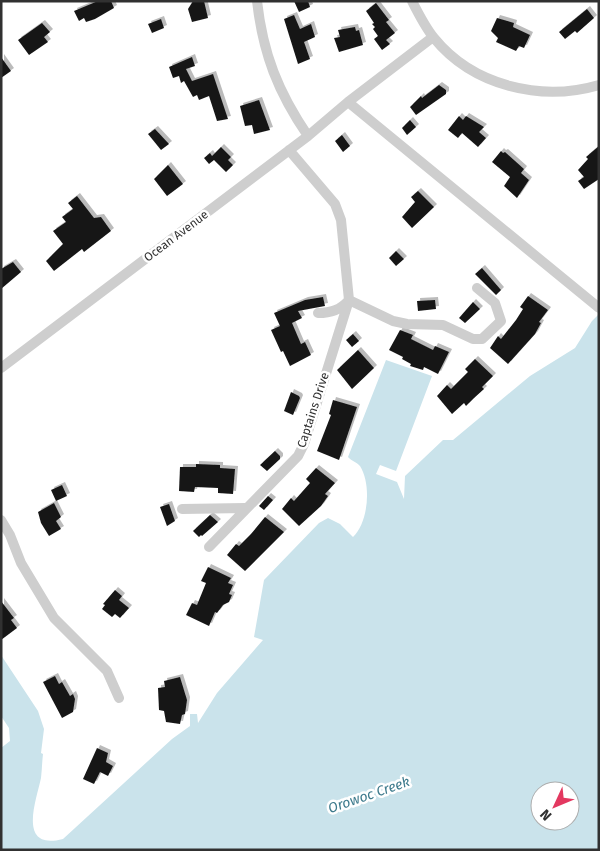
<svg xmlns="http://www.w3.org/2000/svg" width="600" height="851" font-family="'Fira Sans',sans-serif">
  <style>
    .water { fill: #cae3eb; fill-rule: evenodd }
    .building { fill: #181818; filter: url(#shadow) }
    .lines { fill: none; stroke-linecap: round; stroke-linejoin: round }
    .street { stroke: #cecece; stroke-width: 10 }
    .labels { text-anchor: middle; dominant-baseline: central; stroke-width: 5; stroke-linejoin: round; paint-order: stroke }
    .street-label { font-size: 12px; fill: #313131; stroke: #fff }
    .water-label { font-size: 14px; font-style: italic; fill: #3d7a8c; stroke: #fff }
  </style>
  <defs>
    <filter id="shadow"><feDropShadow dx="3" dy="-3" stdDeviation="0" flood-color="#0004"/></filter>
  </defs>
  <rect width="100%" height="100%" fill="#fff"/>
  <!-- water -->
  <path class="water" d="M599 314V850H1V748L10 741 9 728 1 716V655L38 711 44 729 41 753 43 754C42 762 42 770 41 778 36 801 17 851 63 839L172 739 190 726V714H197L198 723 217 693 263 640 254 637 264 580 319 523 328 518 340 524 353 537C368 523 372 485 360 466 357 462 351 461 348 457L386 360 432 376 396 471 380 465 376 474 397 482 404 499 405 476 443 440H453L530 376 575 348 592 321ZM540 791H570V821H540Z"/>
  <!-- building -->
  <path class="building" d="M98 1H111L114 8 95 19 86 22 84 18 79 21 74 11Z
    M193 1H204L208 18 192 22 188 9Z
    M294 1H308L310 7 299 12Z
    M376 3 389 20 386 22 395 33 386 40 390 44 382 50 374 39 378 36 373 29 375 27 372 24 374 23 366 11Z
    M587 9 594 18 577 33 575 31 565 39 559 32Z
    M294 15 300 29 311 24 315 37 304 42 310 59 298 64 284 19Z
    M497 18 514 23 513 27 530 35 524 48 519 46 516 51 496 42 498 38 491 31Z
    M161 19 164 28 152 33 148 24Z
    M42 23 50 32 44 37 48 42 29 55 18 40Z
    M355 27 356 31 359 30 363 45 339 52 334 38 340 37 338 30Z
    M1 57 11 71 1 78Z
    M192 57 195 66 186 69 192 81 213 74 228 119 217 121 209 96 199 100 197 95 193 97 184 81 181 83 179 76 173 78 169 67Z
    M439 85 446 90V94L416 115 410 107 421 96 422 98Z
    M259 100 270 130 254 134 252 125 245 126 240 106Z
    M459 116 463 120 466 116 484 127 479 132 486 138 478 147 462 133 458 138 448 130Z
    M410 120 416 127 407 135 402 128Z
    M155 129 169 144 161 150 148 134Z
    M342 135 350 146 343 152 335 141Z
    M599 146V179L584 189 578 181 584 177 578 170 588 159 586 157Z
    M221 147 231 157 228 160 233 165 226 172 214 160 209 164 204 158 210 153 212 156Z
    M501 151 503 153 505 152 524 169 521 173 529 180 517 198 504 186 510 177 492 162Z
    M168 165 183 184 167 196 154 179Z
    M418 191 434 207 412 228 402 217 415 202 411 197Z
    M77 196 94 218 101 217 111 231 84 252 82 249 54 271 46 261 63 244 53 231 66 222 62 217 73 209 68 203Z
    M396 251 404 259 396 266 389 258Z
    M13 262 21 272 1 289V269Z
    M482 268 501 290 496 295 475 274Z
    M528 296 548 310 539 322 541 323 535 334 508 364 490 348 498 336 501 339 516 320 523 309 520 307Z
    M323 297 325 306 298 311 302 318 292 323 301 344 305 342 311 355 290 366 283 351 281 352 271 330 280 326 274 313 305 300Z
    M435 300 436 309 418 311 417 301Z
    M473 302 480 309 465 323 459 318Z
    M400 330 413 335 411 339 433 350 435 346 449 352 438 374 424 367 423 370 410 366 411 364 402 359 403 357 389 350Z
    M353 334 359 341 352 347 346 340Z
    M358 350 374 368 352 389 337 370Z
    M475 359 493 376 482 387 484 389 474 398 466 406 464 403 452 414 437 396 447 385 451 389 468 372 465 369Z
    M291 392 299 396 300 398 293 415 284 411Z
    M333 400 357 407 339 460 317 451 331 415 329 414Z
    M275 451 280 456V459L267 471 260 465Z
    M196 464 220 465V468L235 469 233 494 218 493V488L195 487 194 492 179 491 180 467H196Z
    M316 468 335 483 325 494 328 496 321 506 299 526 282 509 291 498 294 501 310 483 306 479Z
    M62 485 67 496 56 501 51 490Z
    M268 496 273 500 264 510 259 506Z
    M54 503 61 517 56 521 61 529 49 536 41 523 38 512Z
    M169 504 175 521 167 526 160 507Z
    M210 515 218 522 202 536 201 535 199 537 193 531Z
    M265 517 284 532 245 571 227 555 236 544 239 546 251 534Z
    M208 567 231 578 228 583 233 585 229 594 232 595 229 602 223 605 217 613 215 612 209 626 186 615 192 603 197 605 206 583 201 581Z
    M115 590 122 596 119 600 129 608 120 618 115 614 112 617 102 609 105 605 103 604Z
    M1 601 14 618 11 620 17 628 1 640Z
    M55 676 59 684 62 682 70 696 73 694 75 699 73 712 62 718 43 682Z
    M180 677 187 700 185 714 182 715 180 724 166 722 164 711 159 710 158 688 165 687 164 681Z
    M97 748 108 753 106 762 113 766 108 776 100 772 94 784 83 779Z"/>
  <g class="lines">
    <!-- street -->
    <path class="street" d="M257 1C263 54 278 92 308 136
      M412 1C418 13 425 27 434 38 473 86 541 102 599 85
      M348 102 599 308
      M318 313C331 313 340 310 349 300L393 321 407 324 443 325 473 339H482L501 321 495 303 477 288
      M1 368 308 136 348 102 433 37
      M182 509 245 508
      M1 520 10 535 21 563 54 618 107 671 119 698
      M209 547 298 456 304 444 349 300 341 220 335 204 289 150"/>
  </g>
  <g class="labels">
    <!-- street labels -->
    <g class="street-label">
      <text transform="translate(176 236) rotate(-37)">Ocean Avenue</text>
      <text transform="translate(313 410) rotate(-72)">Captains Drive</text>
    </g>
    <!-- water labels -->
    <g class="water-label">
      <text transform="translate(369 795) rotate(-19)">Orowoc Creek</text>
    </g>
  </g>
  <!-- border -->
  <rect width="600" height="851" fill="none" stroke="#313131" stroke-width="5"/>
  <!-- north arrow -->
  <g transform="translate(555 806) rotate(226)"><circle r="24" fill="#ffffff" stroke="#adadad"/>
  <path d="M0-4L9 19L0 12L-9 19Z" fill="#e33860"/>
  <text y="-8" font-size="14" font-weight="bold" text-anchor="middle" fill="#313131">N</text>
  </g>
</svg>
